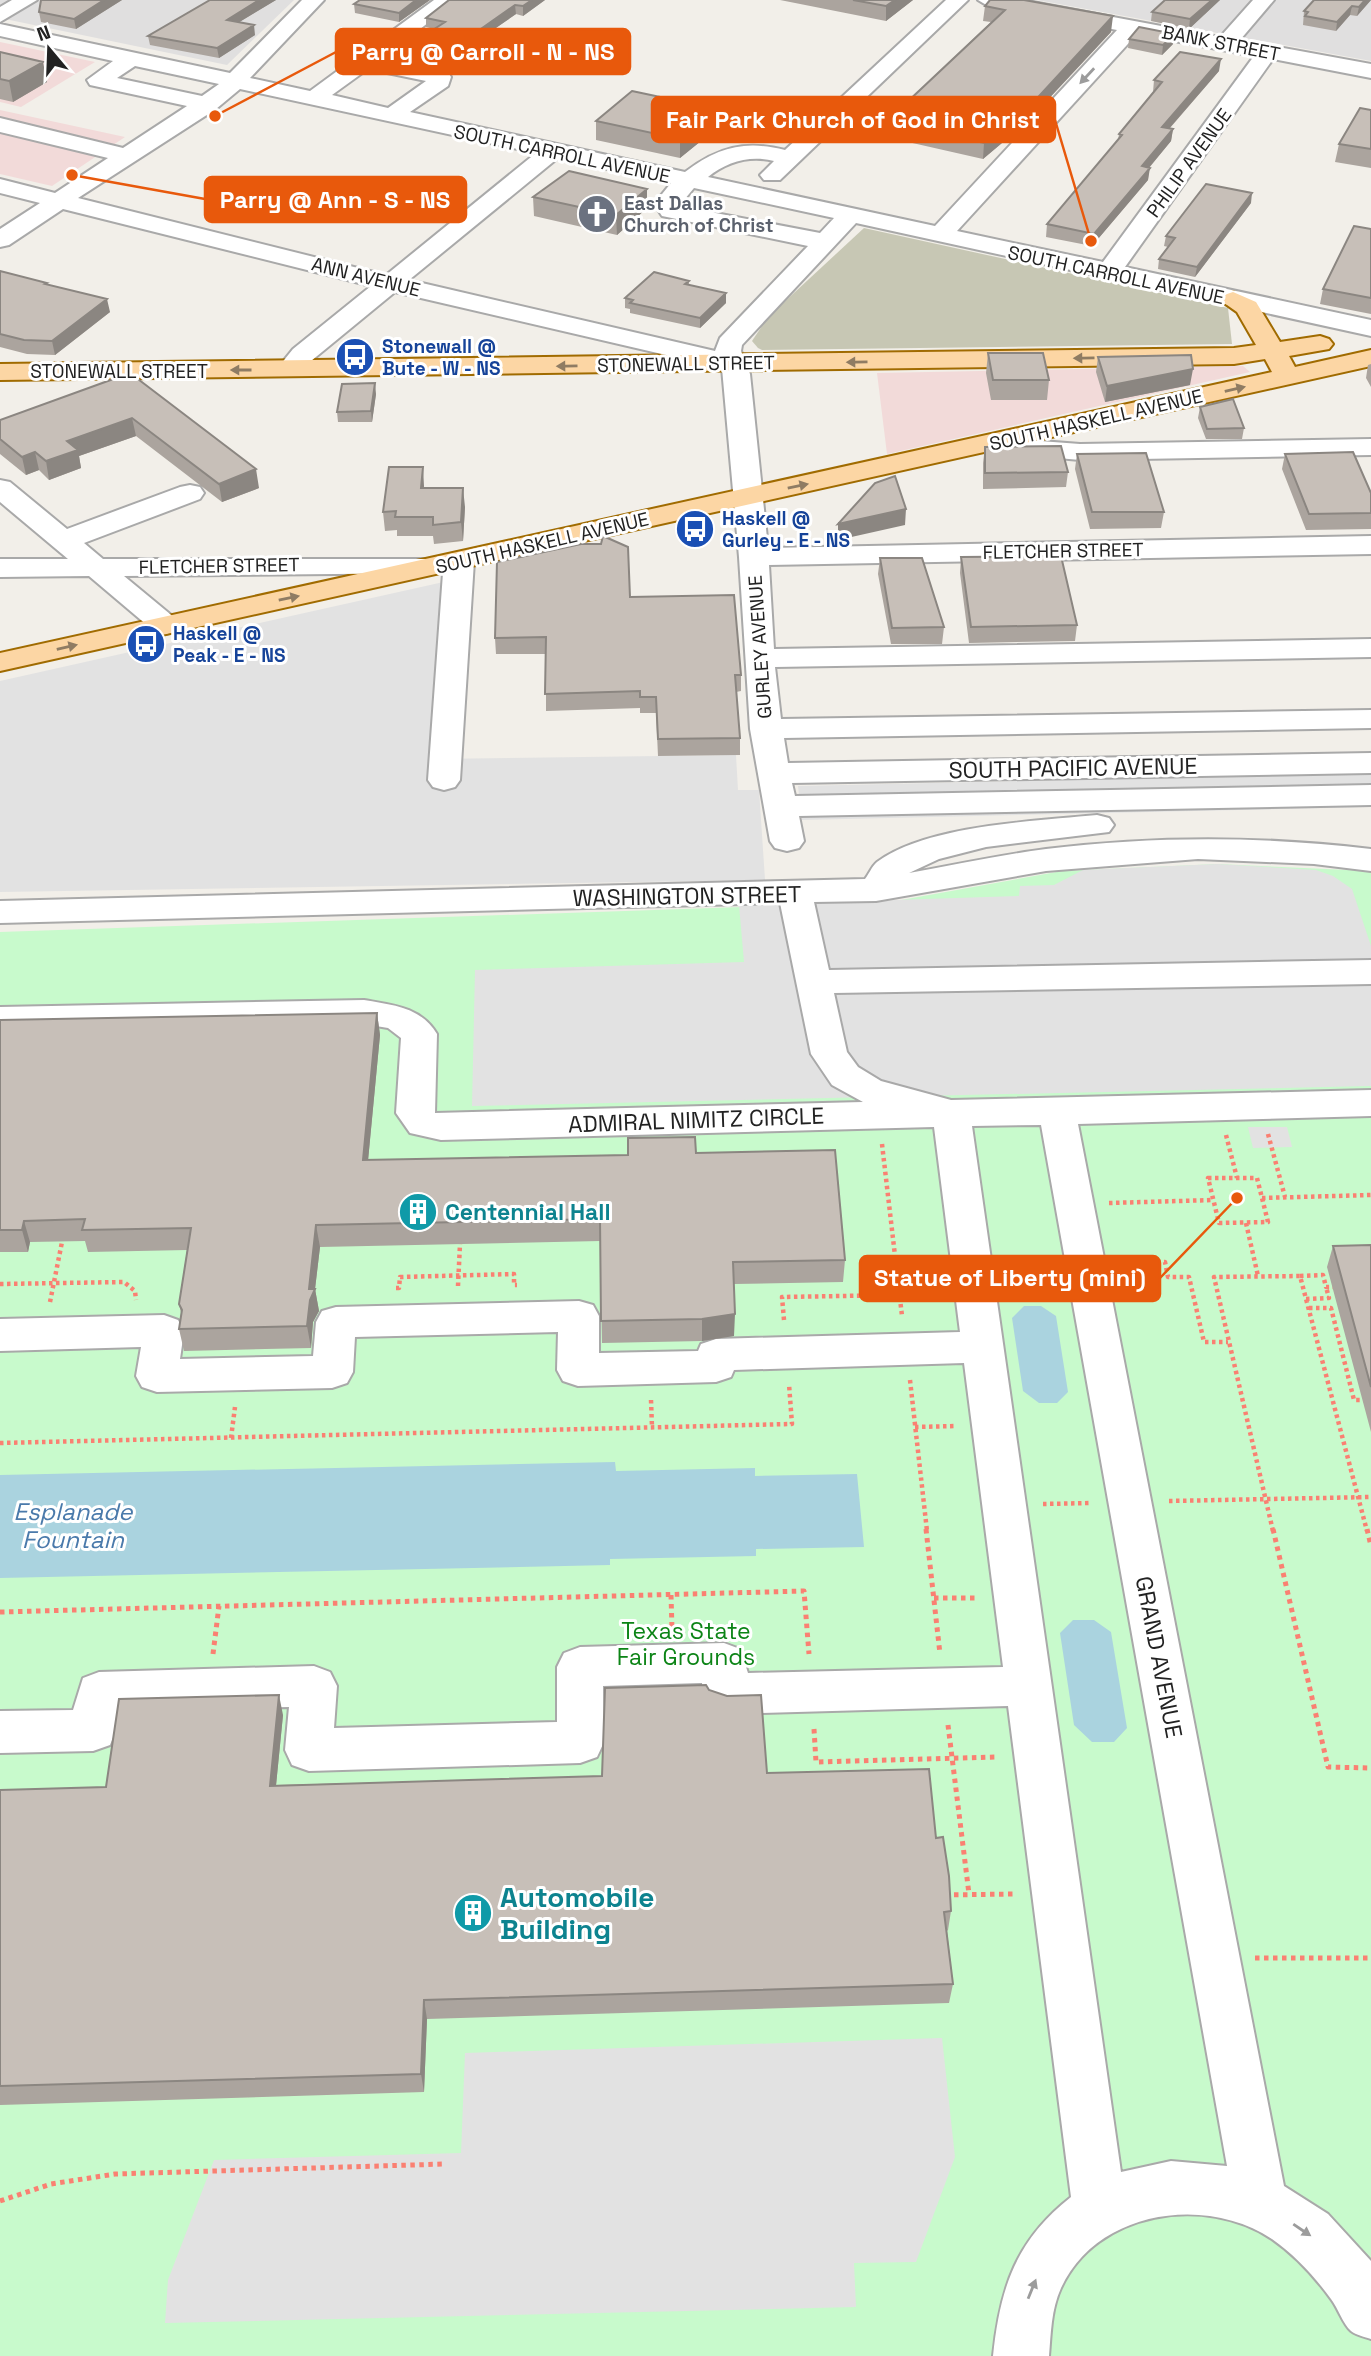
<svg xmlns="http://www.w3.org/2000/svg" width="1371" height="2356" font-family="'Space Grotesk',sans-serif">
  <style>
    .residential { fill: #e0dfdf }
    .commercial { fill: #f2dad9 }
    .construction { fill: #c7c7b4 }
    .park { fill: #c8facc }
    .parking { fill: #e2e2e2 }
    .water { fill: #aad3df }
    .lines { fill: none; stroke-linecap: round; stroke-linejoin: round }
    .minor-casing { stroke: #a9a9a9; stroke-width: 4 }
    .major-casing { stroke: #a06b00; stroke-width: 4 }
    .path-far1 { stroke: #fa8072; stroke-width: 4.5; stroke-dasharray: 3.5 3.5; stroke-linecap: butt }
    .path { stroke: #fa8072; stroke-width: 5; stroke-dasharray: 4.5 4.5; stroke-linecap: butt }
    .minor { fill: #fff; fill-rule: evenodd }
    .major { fill: #fcd6a4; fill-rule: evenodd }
    .wall { fill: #aba49e }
    .shaded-wall { fill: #8b8681 }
    .building { fill: #c7bfb8; stroke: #8b8681; stroke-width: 2 }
    .oneway { fill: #9c9c9c }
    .oneway2 { fill: #8f7c63 }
    .labels { text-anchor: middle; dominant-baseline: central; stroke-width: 6; stroke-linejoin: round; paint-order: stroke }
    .far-street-label { font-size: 19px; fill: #222; stroke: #fff }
    .far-worship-label { font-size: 19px; font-weight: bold; fill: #5b616d; stroke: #fff; text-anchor: start }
    .far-transit-label { font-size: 19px; font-weight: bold; fill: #164399; stroke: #fff; text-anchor: start }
    .street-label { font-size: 23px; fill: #222; stroke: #fff }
    .culture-label { font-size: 23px; font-weight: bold; fill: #0d838f; stroke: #fff; text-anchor: start }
    .park-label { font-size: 23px; fill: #0c8416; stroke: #fff }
    .water-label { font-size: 24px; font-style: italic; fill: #4a7aab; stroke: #fff }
    .near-culture-label { font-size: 28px; font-weight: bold; fill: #0d838f; stroke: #fff; text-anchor: start }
    .leader { fill: none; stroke: #e8590c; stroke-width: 2.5 }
    .callout-dot { fill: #e8590c; stroke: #fff; stroke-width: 2.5 }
    .callout { fill: #e8590c; stroke: #e8590c; stroke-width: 2.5 }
    .callout-label { font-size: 24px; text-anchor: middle; font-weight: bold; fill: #fff }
  </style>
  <rect width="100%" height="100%" fill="#f2efe9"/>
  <!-- residential -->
  <path class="residential" d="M0 0H294L227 65 0 18Z
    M1037 0H1371V61Z"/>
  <!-- commercial -->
  <path class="commercial" d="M0 42 95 62 21 107 0 102Z
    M0 110 125 137 52 186 0 174Z
    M1243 366 1250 372 887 454 877 373Z"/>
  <!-- construction -->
  <path class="construction" d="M864 228 1228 308 1232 344 762 350 758 348 752 341 768 317Z"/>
  <!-- park -->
  <path class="park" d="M1217 864 1371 871V2356H0V932L890 902 1062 871Z"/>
  <!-- parking -->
  <path class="parking" d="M448 581 433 759 736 755 738 790H759L765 880 0 892V681Z
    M1371 773V807L802 820 798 786Z
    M1217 864 1316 870 1333 876 1352 889 1371 946V1086L472 1106 475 970 744 962 739 905 1019 896 1020 886 1054 885 1083 870Z
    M1248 1127H1287L1292 1147 1253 1148Z
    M942 2038 955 2157 916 2262 854 2263 856 2307 165 2323 168 2280 214 2160 461 2153 465 2053Z"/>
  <!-- water -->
  <path class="water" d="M1024 1306H1041L1056 1316 1068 1392 1057 1403H1039L1023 1391 1012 1318Z
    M615 1462 616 1471 755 1468V1476L857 1474 864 1547 756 1549V1556L610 1559V1565L0 1578V1475Z
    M1073 1620H1094L1111 1632 1127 1728 1114 1742H1092L1074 1725 1060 1633Z"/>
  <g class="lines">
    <!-- minor casing -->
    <g class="minor-casing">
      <path id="minor" d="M12 0H37L0 22V7Z
        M302 0H324L250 78 310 91 434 0H457L382 59 448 72 451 77 448 86 410 112 685 172C718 147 745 140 785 150L946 0H968L780 180H764L760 175 774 161C749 155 727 162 708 177L935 226 1117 30 988 6 978 0H1022L1220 37 1253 0H1274L1240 40 1371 64V78L1273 59 1125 267 1371 320V336L856 223 742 345 741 351 750 374 768 548 1371 536V554L769 565 774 649 1371 639V657L775 667 781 719 1371 710V728L784 738 788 763 1371 753V773L792 783 795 796 1371 785V805L799 816 804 841 799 848 787 851 775 848 770 841 750 729 739 557 722 368 395 292 311 361 298 376H280L276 370 293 349 371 286 63 209 9 245 0 247V229L40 203 0 193V179L55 193 108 158 0 132V118L123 148 187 106 90 85 87 80 113 61 0 36V24L230 73ZM1137 34 1254 56 1103 262 957 231ZM135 66 219 84 202 96 117 78ZM368 69 426 81 388 108 332 95ZM240 89 536 153 386 275 78 198 216 109ZM558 158 671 183 654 204 662 216 808 246 720 338 715 351 409 280ZM694 188 834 218 820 233 679 206Z
        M988 437 1080 444 1371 439V455L1080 460 978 451 974 445 978 439Z
        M0 480 10 482 67 529 180 487 190 485 200 487 204 493 200 499 84 543 103 559H446L449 555 459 552 469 555 474 561 460 780 455 787 444 790 433 787 428 780 443 573 124 576 176 619 180 625 176 631 165 634 154 631 89 576 0 577V559H68L0 502Z
        M1097 815 1109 818 1114 825 1109 832 986 847 939 859 909 873C954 865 1000 855 1046 849 1153 836 1263 836 1371 849V871L1314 864 1198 859 1046 871 876 901 814 902 829 970 1371 960V984L834 993 847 1052 858 1067 881 1081 951 1100 1371 1090V1116L1078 1124 1284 2186 1328 2214 1371 2261V2339C1365 2337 1356 2335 1351 2331 1343 2324 1338 2308 1331 2299 1315 2277 1295 2255 1272 2239 1205 2194 1096 2211 1061 2288 1051 2310 1051 2333 1049 2356H993C1000 2288 1016 2240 1071 2197L1008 1706 726 1714 710 1708 703 1694 702 1683 603 1686 604 1742 597 1757 580 1763 309 1771 292 1765 285 1750 289 1707 119 1711 116 1730 110 1745 93 1751 0 1753V1711L73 1710 83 1678 99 1672 314 1666 330 1672 337 1686 334 1728 557 1722V1667L564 1653 580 1647 724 1643 740 1649 748 1673 1003 1667 964 1363 734 1370 731 1377 716 1382 578 1386 563 1381 557 1370 558 1332 355 1337 353 1372 347 1383 332 1388 157 1392 142 1387 136 1376 141 1347 0 1351V1319L164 1315 178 1320 184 1331 180 1359 313 1356 316 1322 322 1311 336 1307 579 1301 593 1305 599 1316V1353L698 1351 701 1344 716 1339 960 1332 934 1127 441 1140 410 1133 396 1113 401 1038 388 1028 364 1024 0 1031V1007L364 1000C393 1005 421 1007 437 1034L435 1113 863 1102 832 1085 811 1054 780 903 0 923V901L865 879C869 874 872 866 877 862 927 825 1036 821 1097 815ZM1041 1125 1227 2166 1171 2161 1121 2172 972 1126Z"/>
    </g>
    <!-- major casing -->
    <g class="major-casing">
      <path id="major" d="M1233 292 1256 302 1280 342 1320 336 1329 339 1333 344 1329 349 1289 356 1295 367 1371 350V366L0 671V653L1272 372 1265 359 1234 364 0 380V364L1234 348 1256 345 1237 312 1220 300 1224 295Z"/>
    </g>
    <!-- path-far1 -->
    <path class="path-far1" d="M1268 1134 1285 1197
      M1226 1135 1237 1178
      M882 1144 902 1316
      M1208 1178H1257L1268 1222 1219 1223Z
      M1262 1198 1371 1195
      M1109 1203 1213 1200
      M1246 1223 1258 1276
      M1122 1263 1165 1262 1168 1277H1189L1204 1342H1228
      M1300 1276 1323 1275 1326 1287H1336
      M0 1284 124 1282 135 1291 136 1300
      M458 1286 460 1244
      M396 1288H399L400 1277 514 1274V1285H517
      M1306 1299 1329 1298 1326 1287
      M50 1302 62 1242
      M1309 1308H1331L1354 1400H1366
      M784 1320 782 1297 899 1295
      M910 1380 927 1531
      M651 1400 652 1427
      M915 1427 956 1426
      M231 1438 235 1407
      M0 1443 792 1424 789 1384
      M1169 1501 1371 1497
      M1043 1504 1091 1503
      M1273 1531 1214 1277 1300 1276 1367 1531"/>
    <!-- path -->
    <path class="path" d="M926 1529 940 1654
      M1273 1529 1328 1767 1371 1768
      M1367 1529 1371 1546
      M671 1595 672 1629
      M934 1598H979
      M0 1612 804 1591 809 1654
      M213 1654 219 1606
      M948 1725 969 1894
      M814 1729 816 1762 998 1757
      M945 1895 1016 1894
      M1255 1958H1371
      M0 2201 51 2184 115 2174 445 2164"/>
    <!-- minor -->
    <use href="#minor" class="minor"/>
    <!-- major -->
    <use href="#major" class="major"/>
  </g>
  <!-- wall -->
  <path class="wall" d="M41 0H122L76 29 41 22 39 12Z
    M210 0H276L239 22 255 35 219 58 150 45 148 36Z
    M430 0 399 22 355 13 354 4Z
    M545 0 523 16 516 14 458 54 423 47 422 37 434 29 426 27V18Z
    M780 0H913L886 21Z
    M1165 0H1220L1189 29 1151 21 1152 12Z
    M1314 0H1371L1357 16 1350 15 1336 31 1303 25 1304 11Z
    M985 6 1111 32 1027 122 983 159 886 137 887 121 991 22 983 21Z
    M1129 39 1173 44 1162 55 1128 48Z
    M0 52 47 82 13 102 0 99Z
    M1219 71 1170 128 1173 129 1171 141 1149 168 1148 180 1092 246 1046 237 1047 224 1118 140 1119 134 1153 92 1154 80Z
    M1371 110V168L1335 162 1339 144Z
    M596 121 717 128 680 158 596 140Z
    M533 197 647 208 617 235 534 216Z
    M1251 203 1195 277 1158 269 1159 259 1168 247 1164 246 1166 236Z
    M1371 229V314L1320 304 1323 289Z
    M0 271 47 283V285L110 312 55 355 27 354 0 347Z
    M689 281V285L726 303 700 328 630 313V309L625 308V298Z
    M988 353 1049 380 1047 400H991L986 373Z
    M1098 357 1190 385 1105 402 1096 372Z
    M1371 364V387L1366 378 1368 365Z
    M130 373 259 488 222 502 136 436 79 456 81 468 49 480 39 470 26 475 0 454V420Z
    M376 394 372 422H338L337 412Z
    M1200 407 1244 428 1242 439H1206L1198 418Z
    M985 447 1068 472 1066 487 983 489V463Z
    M1077 454 1164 512 1161 528 1090 529 1075 469Z
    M1285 454 1371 513V529L1306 530 1282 469Z
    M424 488 465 507 463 541 434 544 433 536H397V530L385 531 383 512Z
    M961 557 1077 625 1075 641 969 643 960 573Z
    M880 558 944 627 942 644H891L878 574Z
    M630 597 741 675V691L736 692 740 738V755L658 756 656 713H640V708L546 711V654H496L495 638Z
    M377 1013 380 1035 368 1160 628 1155 696 1153 845 1260 843 1282 734 1284V1336L702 1341 602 1343 600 1241 320 1247 315 1289 319 1311 313 1322 311 1348 184 1351 179 1329 181 1313 179 1304 187 1250 88 1252 85 1241 30 1242 28 1252H0V1020Z
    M1371 1245V1432L1327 1267 1333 1246Z
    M283 1715 276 1785 767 1773 936 1838 951 1911 948 1930 947 1931 953 1984 949 2003 427 2019 424 2092 0 2105V1790L106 1787Z"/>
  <!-- shaded-wall -->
  <path class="shaded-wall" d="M104 0H122L76 29 74 19Z
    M259 0H276L228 29 227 20Z
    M416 0H430L399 22V13Z
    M532 0H545L523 16V6Z
    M895 0H913L886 21V6Z
    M1212 0H1220L1189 29 1190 19Z
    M1365 0H1371L1357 16 1359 7Z
    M515 5 516 14 458 54V45Z
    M1352 6 1350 15 1336 31 1337 22Z
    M1113 16 1111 32 1027 122 983 159 984 143Z
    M254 25 255 35 219 58 217 48Z
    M1175 34 1173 44 1162 55 1163 45Z
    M1221 59 1219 71 1160 139 1162 127Z
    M43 62 47 82 13 102 9 81Z
    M717 109V128L680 158V139Z
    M1173 129 1171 141 1147 170 1150 168 1148 180 1092 246 1094 234 1142 166Z
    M647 189V208L617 235 616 215Z
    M1252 193 1251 203 1195 277 1197 267Z
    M726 293V303L700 328V318Z
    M107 299 110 312 55 355 52 341Z
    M1193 369 1190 385 1105 402 1107 386Z
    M375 383 376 394 372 422 371 411Z
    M132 418 136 436 79 456 81 468 49 480 46 461 67 441Z
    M35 452 39 470 26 475 22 457Z
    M423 467 424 486 423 507 421 488Z
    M256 469 259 488 222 502 219 484Z
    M463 488 465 507 463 541 461 522Z
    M906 509 905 525 838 540V524Z
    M377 1013 380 1035 366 1182 363 1160Z
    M24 1221 30 1242 28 1252 22 1230Z
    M316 1225 320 1247 315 1289 319 1311 313 1322 311 1348 307 1326 309 1289Z
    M735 1314 734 1336 702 1341V1319Z
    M279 1695 283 1715 274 1806 270 1786Z
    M424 2000 427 2019 424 2092 421 2074Z"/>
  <!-- building -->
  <path class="building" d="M41 0H104L74 19 39 12Z
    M210 0H259L227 20 254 25 217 48 148 36Z
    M360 0H416L399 13 354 4Z
    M449 0H532L523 6 515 5 458 45 422 37 445 22 426 18Z
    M853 0H895L886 6Z
    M990 0H1024L1113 16 1029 107 984 143 887 121 1005 10 985 6Z
    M1165 0H1212L1190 19 1152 12Z
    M1314 0H1365L1359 7 1352 6 1337 22 1305 16 1308 12 1304 11Z
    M1139 27 1175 34 1163 45 1129 39Z
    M0 52 43 62 9 81 0 79Z
    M1180 52 1221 59 1162 127 1173 129 1142 166 1150 168 1094 234 1047 224 1122 135 1119 134 1162 82 1154 80Z
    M632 91 717 109 680 139 596 121Z
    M1360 108 1371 110V149L1339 144Z
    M569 171 647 189 616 215 533 197Z
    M1206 184 1252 193 1197 267 1159 259 1175 238 1166 236Z
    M1354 226 1371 229V298L1323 289Z
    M0 271 47 283 45 284 107 299 52 341 24 340 0 334Z
    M654 272 689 281 685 284 726 293 700 318 630 303 633 300 625 298Z
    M988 353H1043L1049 380H993Z
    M1191 355 1193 369 1107 386 1098 357Z
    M130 373 256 469 219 484 132 418 67 441 78 450 46 461 35 452 22 457 0 439V420Z
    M375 383 371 411 337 412 342 384Z
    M1233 399 1244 428 1207 429 1200 407Z
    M1061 446 1068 472 985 473V447Z
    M1353 452 1371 493V513L1309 514 1285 454Z
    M1146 453 1164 512H1092L1077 454Z
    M389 467H423L421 488H463L461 522 433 525V517H395L396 511 383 512Z
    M895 476 906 509 838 524 875 483Z
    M603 536 628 547 630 597 734 595 741 675H735L740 738 658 739 656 697H640V691L545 694 546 637 495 638 497 562 581 544H601Z
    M1061 556 1077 625 971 627 961 557Z
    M880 558H922L944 627 892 628Z
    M377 1013 363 1160 628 1155V1138L695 1137 696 1153 835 1150 845 1260 733 1262 735 1314 702 1319 601 1321 600 1219 316 1225 309 1289H315L310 1300 307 1326 179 1329 182 1310 179 1304 191 1228 82 1230 85 1219 24 1221 22 1230H0V1020Z
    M1371 1245V1387L1333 1246Z
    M706 1685 709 1690 727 1696 761 1695 767 1773 929 1769 936 1838 943 1837 949 1876 951 1911 944 1912 953 1984 424 2000 421 2074 0 2086V1790L106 1787 119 1699 279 1695 270 1786 602 1776 605 1688Z"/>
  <!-- one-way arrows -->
  <defs><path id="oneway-solid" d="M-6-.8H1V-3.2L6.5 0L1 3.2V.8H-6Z" transform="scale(1.75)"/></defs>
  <g class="oneway">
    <use href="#oneway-solid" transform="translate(1087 76) rotate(133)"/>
    <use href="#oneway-solid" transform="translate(1302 2230) rotate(34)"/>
    <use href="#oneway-solid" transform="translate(1032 2289) rotate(-68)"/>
  </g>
  <g class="oneway2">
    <use href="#oneway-solid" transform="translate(1084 358) rotate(179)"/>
    <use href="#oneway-solid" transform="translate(857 362) rotate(179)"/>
    <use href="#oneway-solid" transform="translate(567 366) rotate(179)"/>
    <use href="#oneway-solid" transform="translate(241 370) rotate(180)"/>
    <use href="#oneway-solid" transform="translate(1235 389) rotate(-13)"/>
    <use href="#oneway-solid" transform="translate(798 486) rotate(-12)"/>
    <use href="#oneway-solid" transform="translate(289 598) rotate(-12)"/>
    <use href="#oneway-solid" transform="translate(67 647) rotate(-13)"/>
  </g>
  <!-- icons -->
  <defs>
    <g id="church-disc" transform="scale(2.0125)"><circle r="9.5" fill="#6b7280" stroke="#fff"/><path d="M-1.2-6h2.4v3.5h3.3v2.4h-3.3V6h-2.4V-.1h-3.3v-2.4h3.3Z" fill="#fff"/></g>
    <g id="bus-disc" transform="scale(2.0125)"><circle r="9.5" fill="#1a4fb4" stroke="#fff"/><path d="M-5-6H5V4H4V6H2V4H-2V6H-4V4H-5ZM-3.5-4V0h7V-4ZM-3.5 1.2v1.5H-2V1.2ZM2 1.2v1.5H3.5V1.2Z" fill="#fff"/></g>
    <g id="building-disc" transform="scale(2.0125)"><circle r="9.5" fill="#0f9aa8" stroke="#fff"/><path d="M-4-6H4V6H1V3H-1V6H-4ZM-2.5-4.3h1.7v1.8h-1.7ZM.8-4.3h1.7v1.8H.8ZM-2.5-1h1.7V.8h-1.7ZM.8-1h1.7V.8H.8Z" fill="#fff"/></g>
  </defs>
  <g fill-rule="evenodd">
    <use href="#church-disc" x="597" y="214"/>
    <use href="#bus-disc" x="355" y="357"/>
    <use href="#bus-disc" x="695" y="529"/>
    <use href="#bus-disc" x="146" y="644"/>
    <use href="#building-disc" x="418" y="1212"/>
    <use href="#building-disc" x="473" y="1913"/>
  </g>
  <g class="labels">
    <!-- far-street labels -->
    <g class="far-street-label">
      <text transform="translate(1221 43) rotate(11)">BANK STREET</text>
      <text transform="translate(562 154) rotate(12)">SOUTH CARROLL AVENUE</text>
      <text transform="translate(1189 163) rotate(-54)">PHILIP AVENUE</text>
      <text transform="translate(1116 275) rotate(12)">SOUTH CARROLL AVENUE</text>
      <text transform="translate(366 277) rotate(14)">ANN AVENUE</text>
      <text transform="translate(686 364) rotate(-1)">STONEWALL STREET</text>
      <text x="119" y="371">STONEWALL STREET</text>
      <text transform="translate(1096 420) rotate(-13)">SOUTH HASKELL AVENUE</text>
      <text transform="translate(542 543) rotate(-13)">SOUTH HASKELL AVENUE</text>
      <text transform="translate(1063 551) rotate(-1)">FLETCHER STREET</text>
      <text transform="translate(219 566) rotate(-1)">FLETCHER STREET</text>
      <text transform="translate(760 647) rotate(-94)">GURLEY AVENUE</text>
    </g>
    <!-- far-worship labels -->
    <g class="far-worship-label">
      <text x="624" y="203">East Dallas<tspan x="624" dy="22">Church of Christ</tspan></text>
    </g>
    <!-- far-transit labels -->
    <g class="far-transit-label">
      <text x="382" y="346">Stonewall @<tspan x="382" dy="22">Bute - W - NS</tspan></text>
      <text x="722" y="518">Haskell @<tspan x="722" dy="22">Gurley - E - NS</tspan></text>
      <text x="173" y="633">Haskell @<tspan x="173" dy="22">Peak - E - NS</tspan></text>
    </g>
    <!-- street labels -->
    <g class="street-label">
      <text transform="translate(1073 768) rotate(-1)">SOUTH PACIFIC AVENUE</text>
      <text transform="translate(687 896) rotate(-1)">WASHINGTON STREET</text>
      <text transform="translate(696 1120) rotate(-2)">ADMIRAL NIMITZ CIRCLE</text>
      <text transform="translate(1159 1657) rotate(79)">GRAND AVENUE</text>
    </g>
    <!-- culture labels -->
    <g class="culture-label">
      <text x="445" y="1212">Centennial Hall</text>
    </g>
    <!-- park labels -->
    <g class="park-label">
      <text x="686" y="1631">Texas State<tspan x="686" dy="26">Fair Grounds</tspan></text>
    </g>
    <!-- water labels -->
    <g class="water-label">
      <text x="73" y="1511">Esplanade<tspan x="73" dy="28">Fountain</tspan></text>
    </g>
    <!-- near-culture labels -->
    <g class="near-culture-label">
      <text x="500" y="1897">Automobile<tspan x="500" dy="32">Building</tspan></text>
    </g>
  </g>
  <!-- callouts -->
  <path class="leader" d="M215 116L336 52M1091 241L1055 120M72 175L205 199M1237 1198L1160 1278"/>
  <g class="callout-dot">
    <circle cx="215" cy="116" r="7"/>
    <circle cx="1091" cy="241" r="7"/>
    <circle cx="72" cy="175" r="7"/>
    <circle cx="1237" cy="1198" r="7"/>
  </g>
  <g class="callout">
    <rect x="336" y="29" width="294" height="45" rx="7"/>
    <rect x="652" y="97" width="403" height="45" rx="7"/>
    <rect x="205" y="177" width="261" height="45" rx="7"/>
    <rect x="860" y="1256" width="300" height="45" rx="7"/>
  </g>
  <g class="callout-label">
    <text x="483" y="60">Parry @ Carroll - N - NS</text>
    <text x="853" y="128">Fair Park Church of God in Christ</text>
    <text x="335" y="208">Parry @ Ann - S - NS</text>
    <text x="1010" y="1286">Statue of Liberty (mini)</text>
  </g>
  <!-- north arrow -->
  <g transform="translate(49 49) rotate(341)" stroke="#ffffff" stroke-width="5" paint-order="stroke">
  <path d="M0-5L12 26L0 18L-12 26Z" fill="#222222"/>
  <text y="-10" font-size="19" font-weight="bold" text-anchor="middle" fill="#222222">N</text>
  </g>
</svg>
